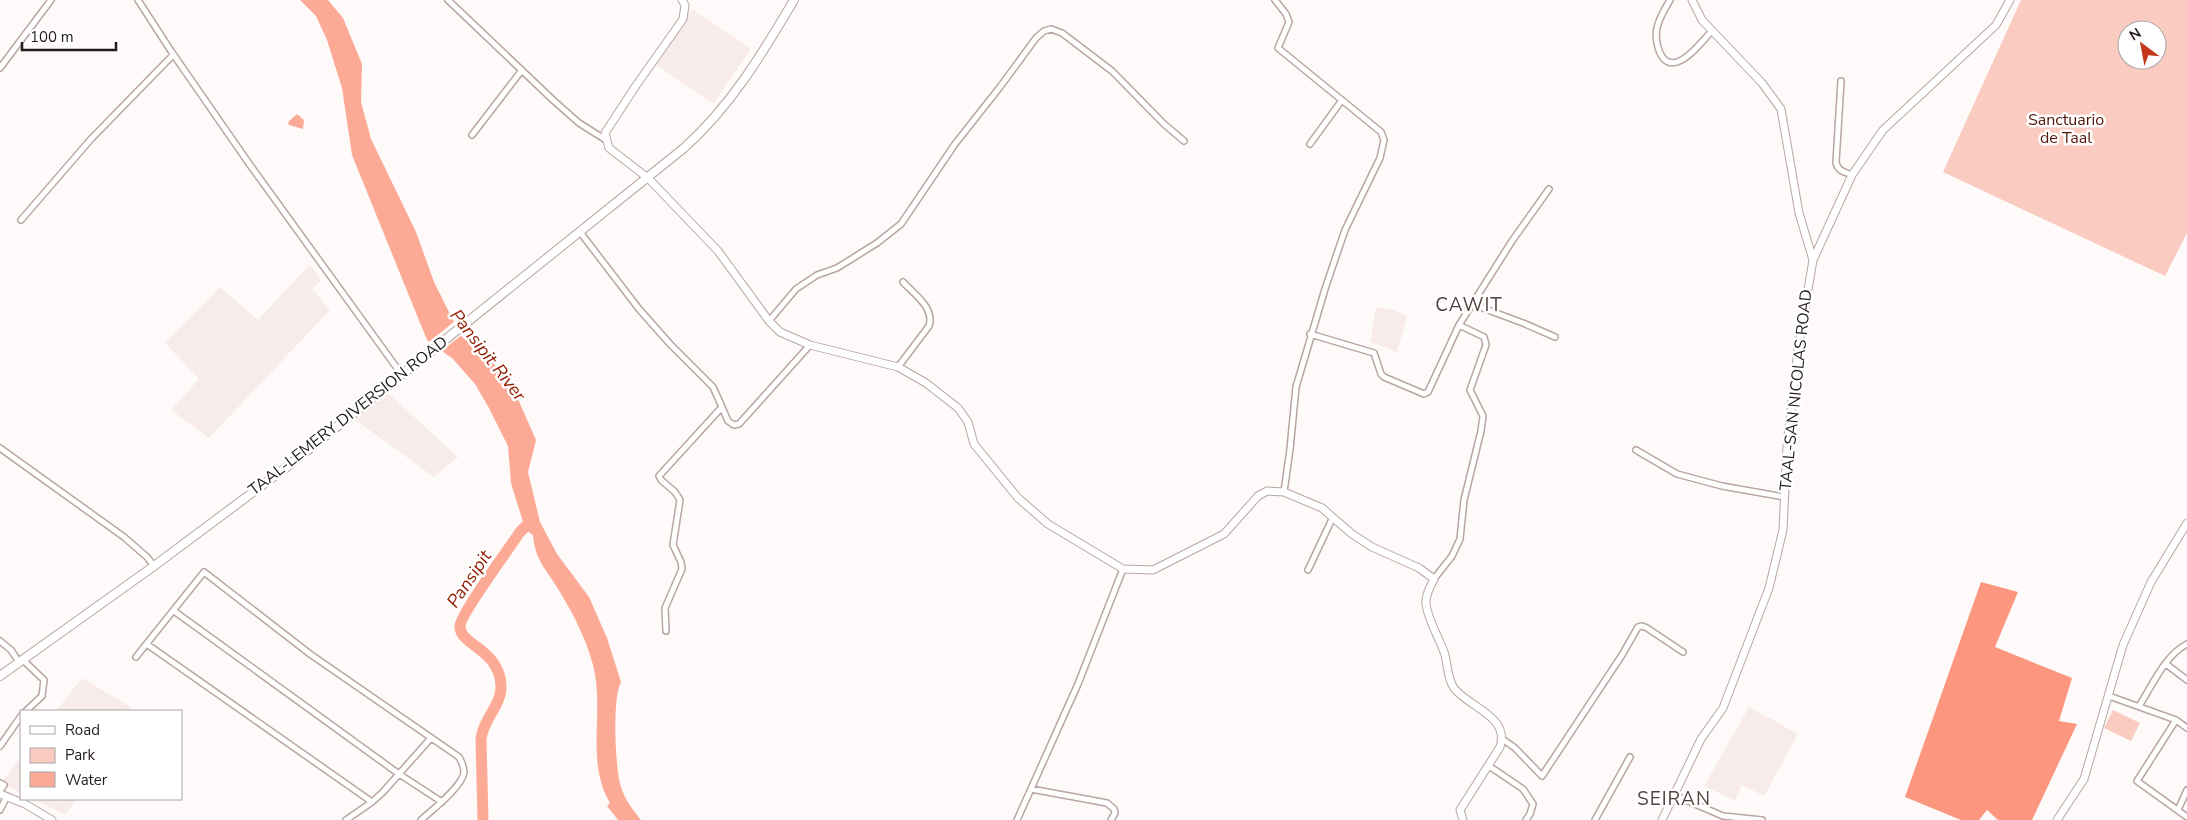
<svg xmlns="http://www.w3.org/2000/svg" width="2187" height="820" font-family="'Nunito Sans',sans-serif">
  <style>
    .built { fill: #f8ecea }
    .green { fill: #facbc0; fill-rule: evenodd }
    .forest { fill: #fc967f }
    .water { fill: #fca996 }
    .pier { fill: #fefaf9 }
    .lines { fill: none; stroke-linecap: round; stroke-linejoin: round }
    .river { stroke: #fca996; stroke-width: 11 }
    .street-casing { stroke: #b8a6a2; stroke-width: 8 }
    .secondary-casing { stroke: #b8a6a2; stroke-width: 9 }
    .primary-casing { stroke: #b8a6a2; stroke-width: 10 }
    .street { stroke: #fff; stroke-width: 5 }
    .secondary { stroke: #fff; stroke-width: 7 }
    .primary { stroke: #fff; stroke-width: 8 }
    .labels { text-anchor: middle; dominant-baseline: central; stroke-width: 5; stroke-linejoin: round; paint-order: stroke }
    .park-label { font-size: 16px; fill: #531508; stroke: #fff }
    .street-label { font-size: 16px; fill: #221b19; stroke: #fff }
    .water-label { font-size: 18px; font-style: italic; fill: #921b00; stroke: #fff }
    .quarter-label { font-size: 19px; letter-spacing: 1px; fill: #52433f; stroke: #fff }
  </style>
  <rect width="100%" height="100%" fill="#fefaf9"/>
  <!-- built -->
  <path class="built" d="M692 9 751 49 713 104 655 64Z
    M310 264 321 281 312 289 330 310 209 438 171 410 199 379 165 343 220 287 258 320Z
    M1376 307 1394 310 1407 316 1397 352 1370 342Z
    M388 393 458 457 434 477 354 419Z
    M82 678 131 707 129 711H56Z
    M1749 707 1798 734 1764 796 1742 785 1735 801 1704 786Z
    M21 757V793L1 783Z
    M33 799H76L66 815Z"/>
  <!-- green -->
  <path class="green" d="M2021 0H2187V233L2165 276 1943 172ZM2127 30H2157V60H2127Z
    M2113 710 2140 723 2131 741 2104 728Z"/>
  <!-- forest -->
  <path class="forest" d="M1981 582 2018 592 1995 647 2072 678 2059 721 2077 724 2032 820H1998L1987 810 1979 820H1961L1905 797Z"/>
  <!-- water -->
  <path class="water" d="M300 0H328L343 18 362 64 361 102 371 139 416 232 434 282 461 336 487 357 510 381 536 440 528 472 540 522 557 554 589 597 607 638 621 682C612 698 615 769 621 787 625 800 633 810 641 820H618L607 806 610 803C585 761 605 710 593 665 586 639 574 615 560 592 548 571 535 562 533 535L527 531 518 528 523 522 511 483 508 446 489 408 475 384 453 359 427 340 352 155 342 88 327 40 316 16Z
    M297 114 304 120 303 129 289 125 288 122Z"/>
  <!-- pier -->
  <path class="pier" d="M456 320 463 334 439 353 429 345 428 343Z"/>
  <g class="lines">
    <!-- river -->
    <path class="river" d="M483 820 481 739C483 719 502 705 501 686 500 649 459 645 460 626 460 615 510 547 520 532L529 523"/>
    <!-- street casing -->
    <g class="street-casing">
      <path id="street" d="M138 0 171 51 250 165 402 375
        M448 0 553 100 579 123 606 140
        M1275 0 1286 14 1289 22 1278 48 1381 132 1384 140 1380 158 1345 230 1325 289 1296 387 1290 449 1284 492
        M1670 0C1665 9 1659 18 1657 28 1654 40 1660 68 1677 62 1691 57 1702 41 1712 31
        M0 68 51 0
        M1841 81 1836 162C1837 171 1845 172 1852 175
        M472 135 522 70
        M1310 144 1342 100
        M21 220 91 139 173 55
        M580 232 639 309 670 344 713 387 722 407 659 476 661 480 675 492 680 500 673 545 681 562 682 569 665 608 666 631
        M1472 304 1523 323 1555 337
        M769 321 796 289 817 275 837 268 877 243 901 224 955 144 1000 87 1036 38 1044 31 1051 29 1062 33 1112 71 1164 124 1184 141
        M1310 334 1374 353 1381 374 1384 377 1424 394 1428 392 1459 325 1512 241 1549 189
        M898 367 929 326C935 308 914 294 903 282
        M722 407 728 421 734 425 739 424 810 345
        M0 448 124 537 147 557 154 566
        M1636 450 1677 474 1722 486 1784 497
        M1308 570 1333 517
        M1434 579 1452 556 1460 539 1464 500 1481 431 1483 416 1470 390 1486 345 1484 337 1459 325
        M174 611 399 774 442 802
        M0 641 11 650 19 662
        M148 645 372 802
        M136 657 204 572 310 654 459 757C461 761 464 766 464 772 463 786 432 810 421 820
        M22 659 44 680 42 696 26 711
        M2166 664 2187 680
        M2109 696 2176 720 2187 728
        M2139 706C2152 686 2165 655 2187 644
        M2176 720 2137 781 2187 817
        M1501 738 1515 748 1542 776 1622 655 1638 627 1642 626 1647 628 1683 652
        M0 746 21 716
        M1489 766 1523 789 1533 804 1530 814 1526 820
        M0 783 4 785 0 791
        M1031 789 1107 803 1114 809 1115 813 1111 820
        M1674 795 1723 816 1762 820
        M0 810 7 796
        M2178 810 2187 790
        M346 820 372 802 383 792 431 738
        M1017 820 1078 684 1123 569
        M1595 820 1630 757"/>
    </g>
    <!-- secondary casing -->
    <g class="secondary-casing">
      <path id="secondary" d="M682 0 685 5 683 19 635 87 605 133 609 148 648 178 718 251 769 321 780 332 810 345 898 367 926 383 958 408 968 422 974 444 1018 498 1048 524 1123 569 1153 570 1224 534 1258 496 1267 491 1284 492 1322 508 1352 534 1372 547 1419 568 1434 579C1430 587 1425 596 1426 604 1428 621 1440 639 1445 655 1448 666 1447 678 1454 688 1468 707 1510 716 1500 747L1460 810 1463 820
        M1813 260 1852 175 1883 130 1996 25 2010 0
        M0 794 25 804 52 820
        M1662 820 1701 739 1723 708 1769 588 1783 530 1787 445 1798 349 1813 260 1799 213 1781 109 1762 83 1702 20 1692 0
        M2057 820 2084 779 2123 645 2151 582 2187 523"/>
    </g>
    <!-- primary casing -->
    <g class="primary-casing">
      <path id="primary" d="M0 676 154 566 288 466 684 148C731 106 762 54 794 0"/>
    </g>
    <!-- street -->
    <use href="#street" class="street"/>
    <!-- secondary -->
    <use href="#secondary" class="secondary"/>
    <!-- primary -->
    <use href="#primary" class="primary"/>
  </g>
  <g class="labels">
    <!-- park labels -->
    <g class="park-label">
      <text x="2066" y="120">Sanctuario<tspan x="2066" dy="18">de Taal</tspan></text>
    </g>
    <!-- street labels -->
    <g class="street-label">
      <text transform="translate(1796 390) rotate(-84)">TAAL-SAN NICOLAS ROAD</text>
      <text transform="translate(348 416) rotate(-38)">TAAL-LEMERY DIVERSION ROAD</text>
    </g>
    <!-- water labels -->
    <g class="water-label">
      <text transform="translate(488 355) rotate(52)">Pansipit River</text>
      <text transform="translate(469 579) rotate(-56)">Pansipit</text>
    </g>
    <!-- quarter labels -->
    <g class="quarter-label">
      <text x="1469" y="305">CAWIT</text>
      <text x="1674" y="799">SEIRAN</text>
    </g>
  </g>
  <!-- legend -->
  <rect x="20" y="710" width="162" height="90" fill="#ffffff" stroke="#a7a4a3"/>
  <rect x="30" y="726" width="25" height="8" fill="#ffffff" stroke="#a7a4a3"/>
  <text x="65" y="735" font-size="15" fill="#221b19">Road</text>
  <rect x="30" y="748" width="25" height="15" fill="#facbc0" stroke="#a7a4a3"/>
  <text x="65" y="760" font-size="15" fill="#221b19">Park</text>
  <rect x="30" y="772" width="25" height="15" fill="#fca996" stroke="#a7a4a3"/>
  <text x="65" y="785" font-size="15" fill="#221b19">Water</text>
  <!-- north arrow -->
  <g transform="translate(2142 45) rotate(328)"><circle r="24" fill="#ffffff" stroke="#a7a4a3"/>
  <path d="M0-4L9 19L0 12L-9 19Z" fill="#c3381d"/>
  <text y="-8" font-size="14" font-weight="bold" text-anchor="middle" fill="#221b19">N</text>
  </g>
  <!-- scale -->
  <path d="M22 42v8h94v-8" fill="none" stroke="#221b19" stroke-width="2.5"/>
  <text x="30" y="42" font-size="15" fill="#221b19" stroke="#ffffff" stroke-width="4" paint-order="stroke">100 m</text>
</svg>
